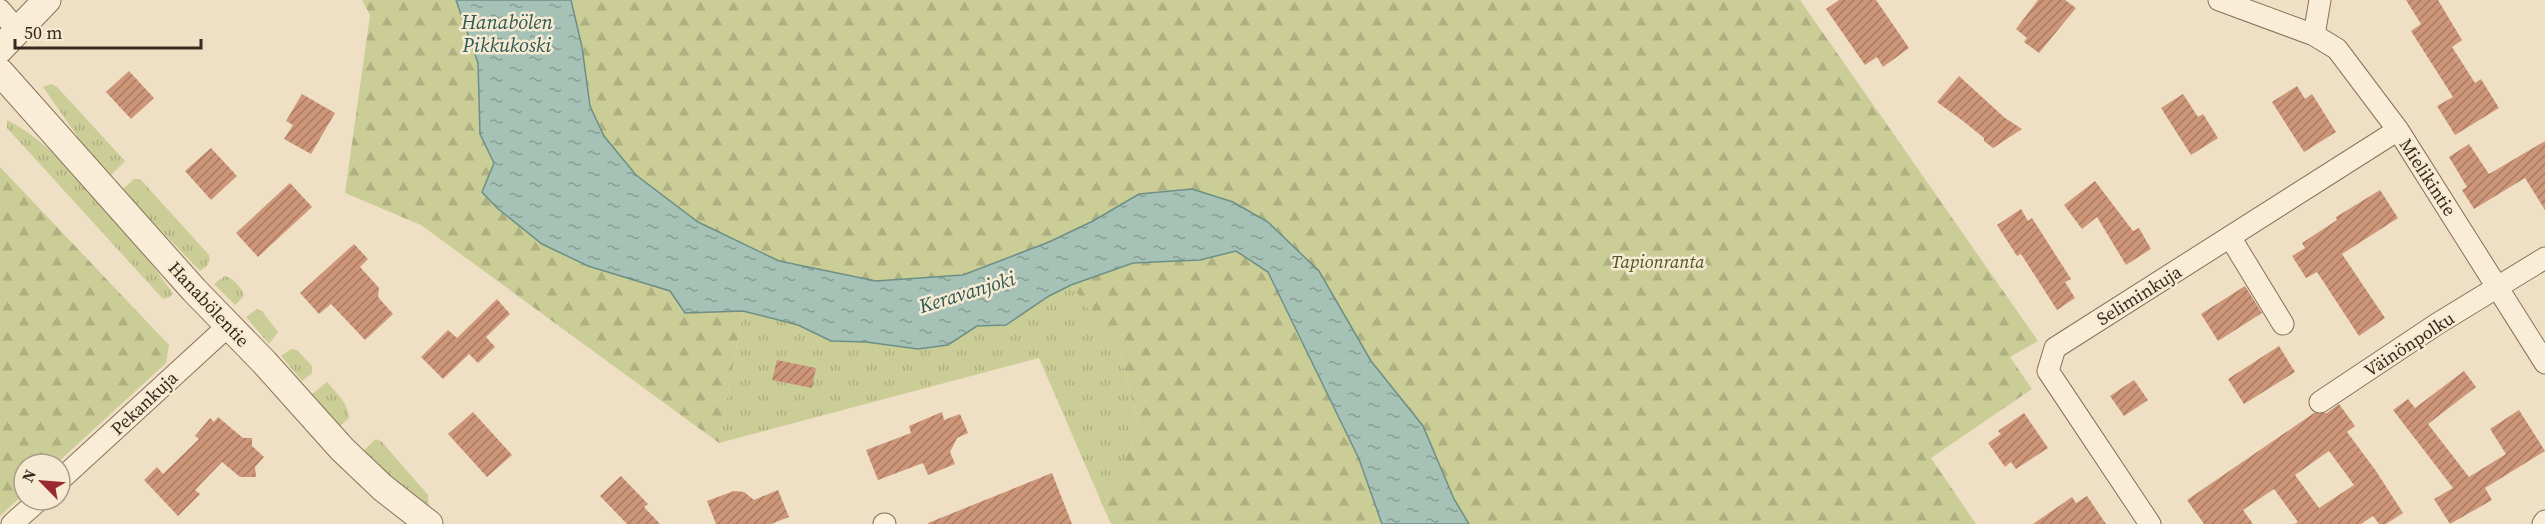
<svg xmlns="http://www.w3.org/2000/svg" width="2545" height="524" font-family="'Source Serif 4',serif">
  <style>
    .grass { fill: url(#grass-tufts) }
    .forest { fill: url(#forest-firs) }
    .water { fill: url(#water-ripples); stroke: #6c9085; stroke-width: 1.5 }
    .building { fill: url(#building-hatch); fill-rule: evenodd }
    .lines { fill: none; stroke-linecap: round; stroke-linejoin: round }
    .minor-casing { stroke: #8a705a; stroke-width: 23 }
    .tertiary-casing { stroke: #8a705a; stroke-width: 29 }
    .minor { stroke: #f9edd7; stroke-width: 21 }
    .tertiary { stroke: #f9edd7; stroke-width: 27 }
    .labels { text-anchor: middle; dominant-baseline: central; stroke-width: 5; stroke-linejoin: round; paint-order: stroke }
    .street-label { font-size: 18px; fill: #39291e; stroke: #f6ead3 }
    .park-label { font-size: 18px; font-style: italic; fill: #4d5624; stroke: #f6ead3 }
    .water-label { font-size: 20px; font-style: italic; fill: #2d5953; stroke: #f6ead3 }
  </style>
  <defs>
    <pattern id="grass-tufts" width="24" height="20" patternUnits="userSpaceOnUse" patternTransform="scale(1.5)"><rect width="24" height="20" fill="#cbcd97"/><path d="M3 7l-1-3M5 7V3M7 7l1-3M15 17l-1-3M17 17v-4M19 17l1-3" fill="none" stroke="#afb082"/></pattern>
    <pattern id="forest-firs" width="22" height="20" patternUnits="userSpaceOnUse" patternTransform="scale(1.5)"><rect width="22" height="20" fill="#cbcd97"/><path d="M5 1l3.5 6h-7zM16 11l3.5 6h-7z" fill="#afb082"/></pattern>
    <pattern id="water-ripples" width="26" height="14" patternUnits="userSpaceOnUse" patternTransform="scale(1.5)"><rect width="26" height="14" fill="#a6c2b7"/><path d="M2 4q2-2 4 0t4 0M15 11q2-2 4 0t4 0" fill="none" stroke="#889e94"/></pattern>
    <pattern id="building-hatch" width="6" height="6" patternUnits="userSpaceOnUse" patternTransform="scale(1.5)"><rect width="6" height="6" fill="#ce9679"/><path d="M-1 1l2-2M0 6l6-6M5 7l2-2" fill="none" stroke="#a87a63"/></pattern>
  </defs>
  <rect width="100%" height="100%" fill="#efdfc4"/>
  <!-- grass -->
  <path class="grass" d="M51 84 57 87 125 161 110 176 89 153 43 87Z
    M7 120C43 138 70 170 97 200 124 230 150 260 173 294L170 297 163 299 7 128Z
    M134 179H140L209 255 210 259 207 266 200 271 122 190Z
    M225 276C233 278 242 288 244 296L235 305 214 284Z
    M1071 285 1119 349 1139 428 1103 506 1039 358 719 443 743 311 798 325 831 341 948 345 976 326 1006 325 1049 296Z
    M257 309 262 311 278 332 269 344 246 317Z
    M291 349 297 350 312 366V373L302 381 281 356Z
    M327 382C335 392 349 403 349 418L339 427 312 394Z
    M376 439 382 442 428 495 429 509 398 486 362 452Z"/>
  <!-- forest -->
  <path class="forest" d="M362 0H456L478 63 480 134 494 163 482 192 497 208 542 244 670 291 686 313 743 311 719 443 421 225 345 193 370 15Z
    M571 0H1800L2038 341 2010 357 2032 389 1931 458 1976 524H1469L1454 499 1423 426 1371 361 1319 271 1268 222 1233 202 1192 189 1139 194 1093 221 1049 242 963 275 876 281 779 261 698 222 636 175 604 136 590 106 582 47Z
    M0 167 169 345 166 363 56 464H24V494L0 516Z
    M1236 251 1268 272 1359 459 1382 524H1111L1103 506 1139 428 1119 349 1071 285 1133 263 1200 260Z"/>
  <!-- water -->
  <path class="water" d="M456 0H571L582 47 590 106 604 136 636 175 698 222 779 261 876 281 963 275 1049 242 1093 221 1139 194 1192 189 1233 202 1268 222 1319 271 1371 361 1423 426 1454 499 1469 524H1382L1359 459 1268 272 1236 251 1200 260 1133 263 1071 285 1049 296 1006 325 977 326 948 345 918 349 866 342 831 341 798 325 743 311 685 313 670 291 588 266 542 244 497 208 482 192 494 163 480 134 478 63Z"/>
  <!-- building -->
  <path class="building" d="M1839 0H1876L1909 48 1883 67 1877 57 1865 65 1826 9Z
    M2038 0H2065L2076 8 2039 53 2024 42 2027 38 2016 29Z
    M2406 0H2438L2462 40 2452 47 2475 83 2481 79 2499 108 2455 135 2437 106 2453 97 2411 31 2421 24Z
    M129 71 154 98 131 119 106 92Z
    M1959 76 2005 118 2022 129 1993 148 1984 141V138L1963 121 1937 102Z
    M2297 86 2305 99 2312 94 2336 132 2304 152 2272 102Z
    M302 94 335 113 311 154 284 139 293 125 286 121Z
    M2183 94 2198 117 2203 114 2218 138 2191 155 2161 108Z
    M2545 141V210L2525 178 2474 209 2462 190 2467 187 2449 157 2469 144 2489 174Z
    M211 148 237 176 211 200 185 171Z
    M2095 181 2133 231 2139 228 2151 249 2126 265 2097 217 2082 229 2064 205Z
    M290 183 312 207 258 257 236 233Z
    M2380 190 2398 218 2342 254 2385 318 2359 336 2317 272 2306 278 2292 256 2305 248 2302 243 2337 220 2336 217Z
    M2021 209 2028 221 2032 218 2071 279 2065 282 2075 298 2057 310 2021 254 2017 256 1997 225Z
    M354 244 368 259 360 267 379 288 378 297 393 314 365 340 331 304 319 314 300 293Z
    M2245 286 2262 313 2218 341 2201 314Z
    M497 299 510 314 486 337 495 347 478 363 469 354 443 379 421 357 448 330 457 338Z
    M2279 346 2295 372 2244 404 2228 379Z
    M777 360 816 368 812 388 772 380Z
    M2464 371 2476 387 2428 424 2469 477 2506 454 2490 429 2519 410 2545 451 2485 488 2492 500 2450 524 2434 499 2453 488 2393 410 2408 399 2415 408Z
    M2134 380 2148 400 2124 416 2110 396Z
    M2339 404 2355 426 2347 432 2376 471 2403 513 2386 524H2379L2373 516 2361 524H2294L2298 522 2274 489 2243 510 2253 524H2204L2187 500 2314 413H2327ZM2329 451 2354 485 2319 508 2295 475Z
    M473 412 512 455 487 477 448 434Z
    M942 412 944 420 960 414 968 433 957 438 950 452 955 464 928 475 923 463 878 480 866 450 911 433 909 426Z
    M2024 413 2048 448 2016 469 2011 462 2005 467 1988 443 2001 434 1998 431Z
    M218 417 243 438H252V446L264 457 255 467 256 477H240L222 462 195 490 200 494 178 516 144 480 157 467 163 474 199 439 195 436 210 418 214 422Z
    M1052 473 1072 524H928V523Z
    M621 476 648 504 644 507 660 524H627L600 496Z
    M778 490 789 517 771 524H716L707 501 734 491 744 492 754 500Z
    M2087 496 2106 524H2033L2072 497 2076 503Z"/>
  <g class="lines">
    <!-- minor casing -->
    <g class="minor-casing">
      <path id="minor" d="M2219 0 2314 35
        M2320 0 2314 35 2337 49 2398 130 2545 363
        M0 10 18 31
        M2230 237 2283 324
        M2320 402 2437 324 2545 258
        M60 480 228 326
        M12 524 39 500
        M884 524H885
        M2150 524 2048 371 2055 348 2398 130
        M2543 524 2545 521"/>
    </g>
    <!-- tertiary casing -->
    <g class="tertiary-casing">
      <path id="tertiary" d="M0 49 47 0
        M0 72 194 290 264 362 342 449 383 488 429 524"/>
    </g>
    <!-- minor -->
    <use href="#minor" class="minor"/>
    <!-- tertiary -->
    <use href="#tertiary" class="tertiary"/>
  </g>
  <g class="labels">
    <!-- street labels -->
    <g class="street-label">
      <text transform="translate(2428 177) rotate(57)">Mielikintie</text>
      <text transform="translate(2139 295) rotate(-32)">Seliminkuja</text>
      <text transform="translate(209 304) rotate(47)">Hanabölentie</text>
      <text transform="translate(2409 344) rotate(-33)">Väinönpolku</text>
      <text transform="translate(144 403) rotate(-43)">Pekankuja</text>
    </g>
    <!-- park labels -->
    <g class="park-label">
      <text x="1658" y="261">Tapionranta</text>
    </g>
    <!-- water labels -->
    <g class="water-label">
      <text x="507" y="22">Hanabölen<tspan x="507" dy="23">Pikkukoski</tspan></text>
      <text transform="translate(967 292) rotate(-17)">Keravanjoki</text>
    </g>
  </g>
  <!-- north arrow -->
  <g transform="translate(42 482) rotate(295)"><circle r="28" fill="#f6ead3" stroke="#aa9d8b" stroke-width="1.5"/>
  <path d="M0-4.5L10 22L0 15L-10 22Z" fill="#9a2932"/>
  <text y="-9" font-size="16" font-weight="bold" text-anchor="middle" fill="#39291e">N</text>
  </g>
  <!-- scale -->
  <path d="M15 39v9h186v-9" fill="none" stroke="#39291e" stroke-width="3"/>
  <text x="24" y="39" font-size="18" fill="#39291e" stroke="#f6ead3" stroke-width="4.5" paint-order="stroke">50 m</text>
</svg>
